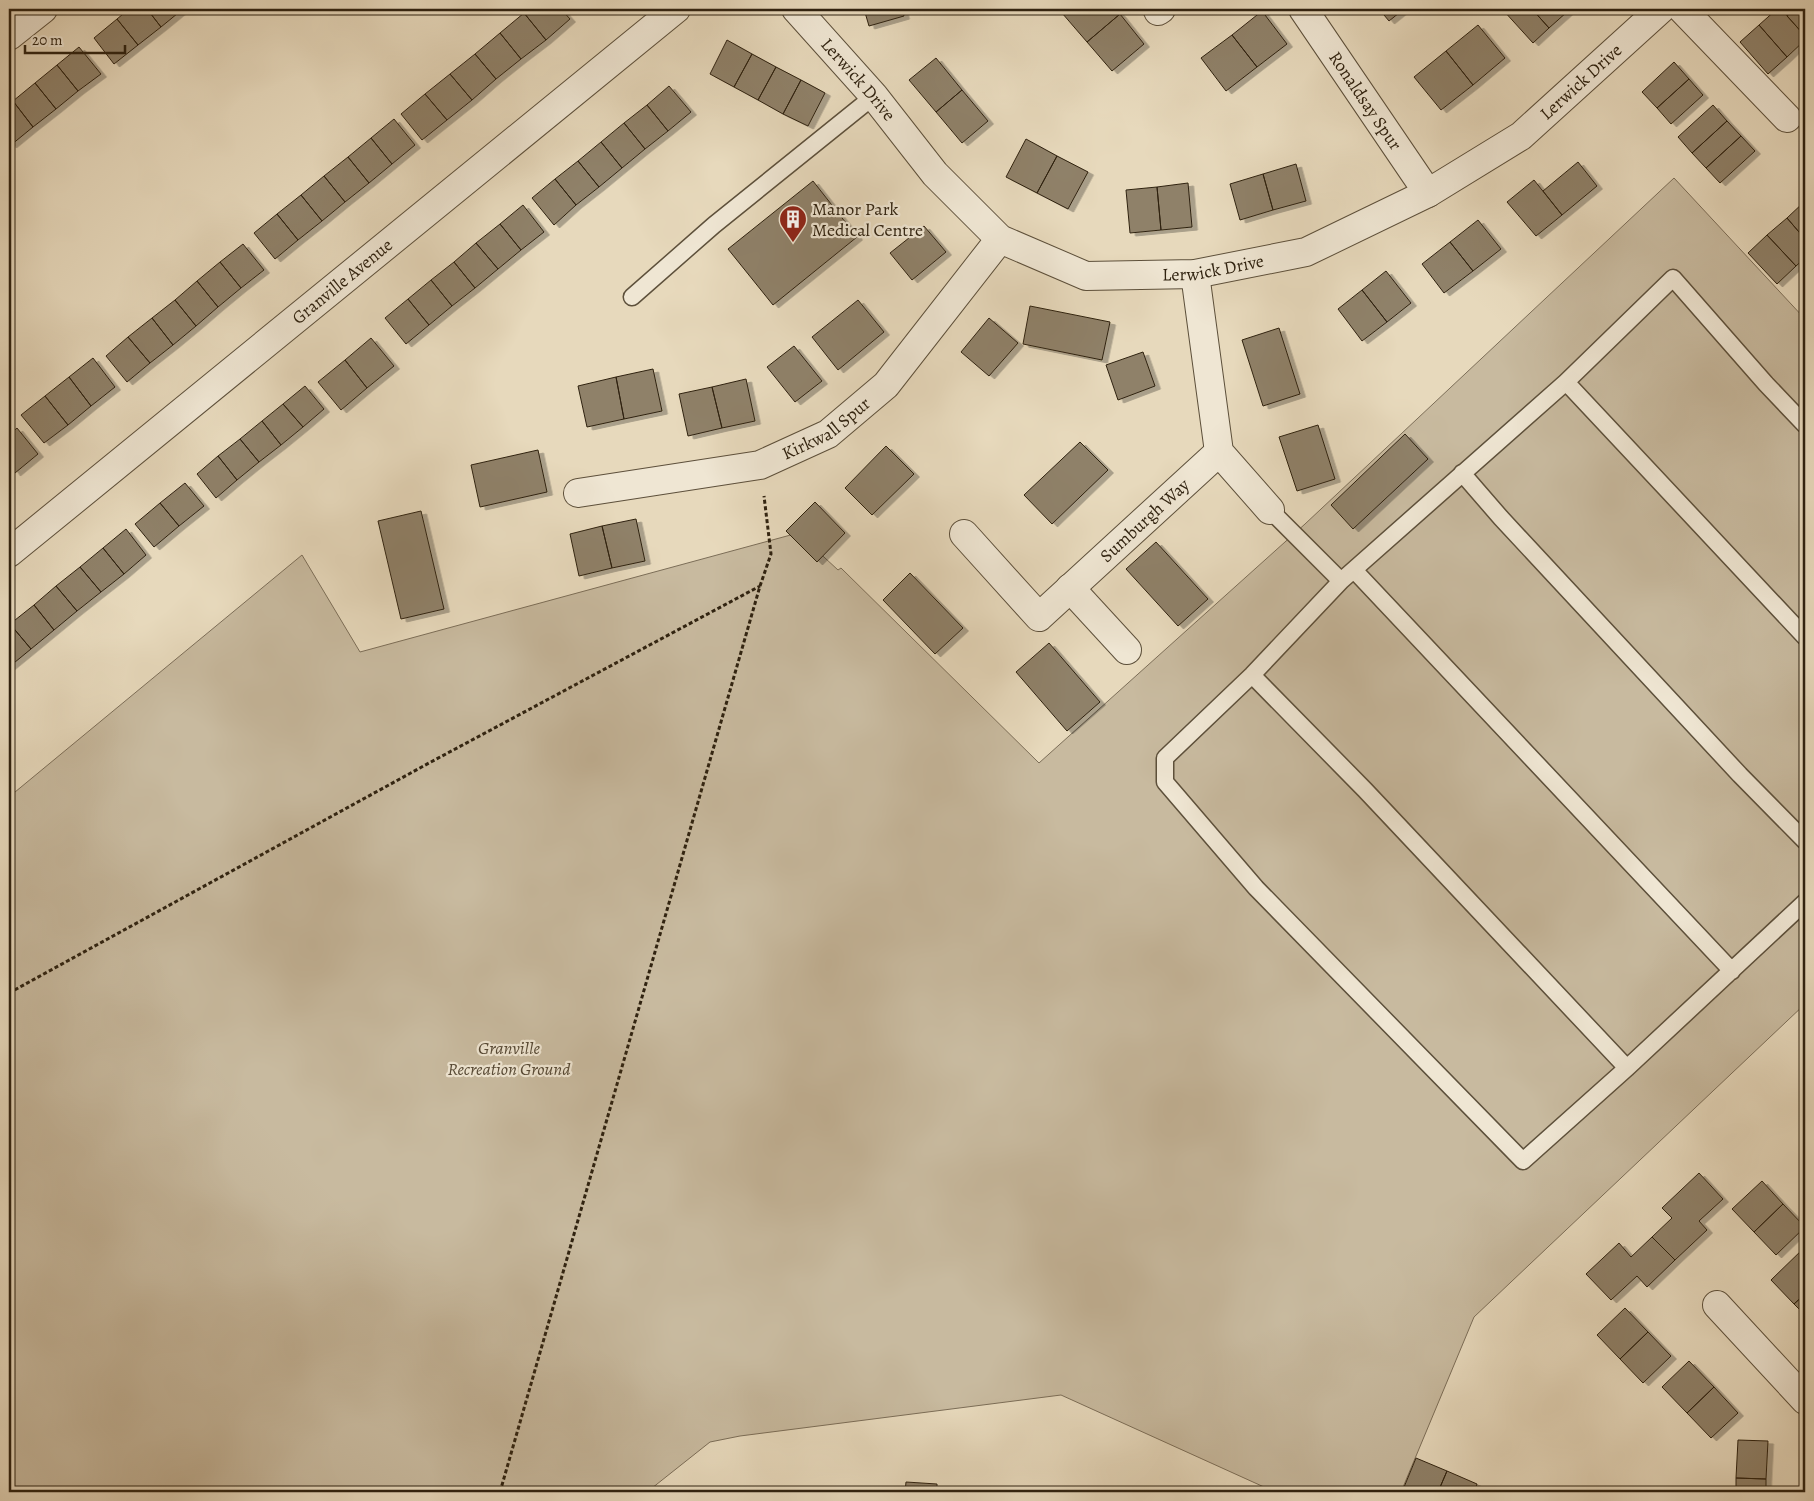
<svg xmlns="http://www.w3.org/2000/svg" width="1814" height="1501" font-family="Alegreya,serif">
  <style>
    .green { fill: #c8ba9f; stroke: #7c6e58 }
    .building { fill: #8f8169; stroke: #2f2210; filter: url(#shadow) }
    .lines { fill: none; stroke-linecap: round; stroke-linejoin: round }
    .lane-casing { stroke: #5d503b; stroke-width: 19 }
    .street-casing { stroke: #5d503b; stroke-width: 30 }
    .path { stroke: #2f2210; stroke-width: 3; stroke-dasharray: 4 2.5; stroke-linecap: butt }
    .lane { stroke: #efe6d3; stroke-width: 16 }
    .street { stroke: #efe6d3; stroke-width: 28 }
    .labels { text-anchor: middle; dominant-baseline: central; stroke-width: 4.5; stroke-linejoin: round; paint-order: stroke }
    .street-label { font-size: 18px; fill: #2f2210; stroke: #efe6d3 }
    .poi-label { font-size: 18px; fill: #2f2210; stroke: #efe6d3; text-anchor: start }
    .park-label { font-size: 18px; font-style: italic; fill: #554834; stroke: #efe6d3 }
  </style>
  <defs>
    <filter id="shadow"><feDropShadow dx="5.5" dy="3" stdDeviation="0" flood-color="#0004"/></filter>
  </defs>
  <rect width="100%" height="100%" fill="#e7d9bc"/>
  <filter id="stains"><feTurbulence type="fractalNoise" baseFrequency=".004" numOctaves="4"/><feColorMatrix values="0 0 0 0 .2 0 0 0 0 .09 0 0 0 0 .02 0 0 0 .5 -.17"/></filter>
  <radialGradient id="worn" r=".72"><stop offset=".6" stop-color="#630" stop-opacity="0"/><stop offset="1" stop-color="#630" stop-opacity=".3"/></radialGradient>
  <!-- green -->
  <path class="green" d="M1674 178 1805 319V1004L1474 1317 1401 1492H1275L1061 1395 740 1436 710 1442 647 1492H9V797L302 555 360 652 798 533 838 570 841 568 1039 763 1305 524Z"/>
  <!-- building -->
  <path class="building" d="M129 9H147L161 27 138 45 117 19Z
    M147 9H183L161 27Z
    M530 9H561L570 19 546 40 524 13Z
    M864 9H902L904 16 869 26Z
    M1067 9H1115L1120 14 1087 42 1062 13Z
    M1379 9H1404L1389 21Z
    M1505 9H1532L1549 28 1533 43 1503 10Z
    M1532 9H1565L1567 12 1549 28Z
    M1777 9H1781L1805 36V40L1787 57 1759 25Z
    M1795 9H1805V36L1787 16Z
    M1262 11 1287 44 1257 67 1232 35Z
    M524 13 546 40 521 59 500 33Z
    M1120 14 1144 44 1112 71 1087 42Z
    M117 19 138 45 114 64 94 38Z
    M1478 25 1505 58 1473 85 1446 51Z
    M1759 25 1787 57 1768 74 1740 42Z
    M500 33 521 59 496 79 475 54Z
    M1232 35 1257 67 1226 91 1201 58Z
    M727 40 752 54 734 87 710 74Z
    M79 47 101 74 78 91 57 65Z
    M1446 51 1473 85 1441 110 1414 77Z
    M475 54 496 79 472 100 450 74Z
    M752 54 776 67 758 100 734 87Z
    M936 58 962 90 936 112 909 80Z
    M1674 62 1689 79 1657 108 1642 92Z
    M57 65 78 91 56 109 35 83Z
    M776 67 801 80 783 114 758 100Z
    M450 74 472 100 447 120 425 94Z
    M1689 79 1703 95 1671 124 1657 108Z
    M801 80 825 93 808 126 783 114Z
    M35 83 56 109 33 127 13 101Z
    M669 86 691 112 668 131 647 105Z
    M962 90 988 121 962 143 936 112Z
    M425 94 447 120 422 140 401 114Z
    M13 101 33 127 11 145 9 142V104Z
    M647 105 668 131 645 149 624 123Z
    M1713 105 1727 121 1692 153 1678 137Z
    M394 119 415 145 392 164 371 138Z
    M1727 121 1741 136 1706 168 1692 153Z
    M624 123 645 149 622 168 601 142Z
    M1741 136 1755 151 1720 183 1706 168Z
    M371 138 392 164 369 183 348 157Z
    M1026 139 1057 156 1037 193 1006 177Z
    M601 142 622 168 599 187 578 161Z
    M1057 156 1088 172 1068 209 1037 193Z
    M348 157 369 183 345 202 324 176Z
    M578 161 599 187 576 205 555 179Z
    M1578 162 1597 186 1562 215 1543 191Z
    M1296 164 1306 201 1273 210 1263 174Z
    M1263 174 1273 210 1240 220 1230 184Z
    M324 176 345 202 322 221 301 195Z
    M555 179 576 205 554 225 532 198Z
    M1534 180 1562 215 1536 236 1507 202Z
    M813 181 857 237 773 305 728 249Z
    M1188 183 1192 227 1161 230 1157 187Z
    M1157 187 1161 230 1130 233 1126 190Z
    M301 195 322 221 298 240 277 214Z
    M1805 201V239L1787 218Z
    M523 205 544 232 521 250 500 224Z
    M277 214 298 240 275 259 254 233Z
    M1787 218 1805 239V258L1796 266 1767 235Z
    M1478 220 1501 249 1473 271 1450 242Z
    M500 224 521 250 498 269 476 243Z
    M924 226 946 252 912 280 890 253Z
    M1767 235 1796 266 1777 284 1748 253Z
    M1450 242 1473 271 1444 293 1422 264Z
    M476 243 498 269 475 288 454 262Z
    M243 244 264 270 241 288 220 262Z
    M220 262 241 288 218 307 197 281Z
    M454 262 475 288 452 306 431 280Z
    M1386 271 1411 303 1387 322 1362 290Z
    M431 280 452 306 429 325 408 299Z
    M197 281 218 307 196 326 175 300Z
    M1362 290 1387 322 1362 341 1338 309Z
    M408 299 429 325 406 344 385 318Z
    M175 300 196 326 173 345 152 318Z
    M858 300 884 332 838 370 812 337Z
    M1030 306 1110 322 1102 360 1023 344Z
    M152 318 173 345 150 363 128 337Z
    M989 318 1018 343 989 376 961 352Z
    M1279 328 1300 394 1263 406 1242 340Z
    M128 337 150 363 127 382 106 356Z
    M371 338 394 366 367 388 345 360Z
    M794 346 822 381 795 402 767 367Z
    M1143 352 1155 386 1118 400 1106 365Z
    M93 358 115 387 91 406 69 377Z
    M345 360 367 388 341 410 318 382Z
    M653 369 662 411 624 419 616 377Z
    M69 377 91 406 68 425 45 396Z
    M616 377 624 419 587 427 578 386Z
    M746 379 755 421 722 428 712 387Z
    M305 386 324 409 303 427 283 404Z
    M712 387 722 428 688 436 679 394Z
    M45 396 68 425 44 443 21 415Z
    M283 404 303 427 281 445 262 421Z
    M262 421 281 445 259 462 240 439Z
    M1318 425 1335 479 1297 491 1279 437Z
    M17 428 38 454 15 473 9 464V435Z
    M1405 434 1428 459 1353 529 1331 505Z
    M240 439 259 462 237 480 218 456Z
    M1080 442 1108 470 1052 524 1024 495Z
    M886 446 914 474 872 515 845 488Z
    M538 450 547 492 480 507 471 465Z
    M218 456 237 480 216 498 197 474Z
    M185 483 204 506 179 526 160 503Z
    M815 502 845 533 817 562 786 531Z
    M160 503 179 526 154 547 135 524Z
    M421 511 444 609 401 619 378 521Z
    M636 519 645 561 612 568 602 526Z
    M602 526 612 568 579 576 570 534Z
    M126 529 146 555 124 574 103 548Z
    M1156 542 1208 599 1178 626 1126 569Z
    M103 548 124 574 101 592 80 567Z
    M80 567 101 592 77 611 56 586Z
    M910 573 963 628 935 654 883 600Z
    M56 586 77 611 54 630 34 605Z
    M34 605 54 630 31 649 10 624Z
    M10 624 31 649 9 667V625Z
    M1049 643 1100 702 1067 731 1016 672Z
    M1699 1173 1723 1199 1699 1221 1707 1230 1675 1260 1652 1237 1672 1218 1662 1208Z
    M1762 1181 1783 1204 1754 1232 1732 1209Z
    M1783 1204 1805 1227 1776 1255 1754 1232Z
    M1652 1237 1675 1260 1647 1287 1637 1276 1611 1300 1586 1274 1619 1243 1631 1257Z
    M1805 1247V1294L1794 1304 1771 1280Z
    M1805 1294V1315L1794 1304Z
    M1625 1308 1648 1332 1620 1359 1597 1335Z
    M1648 1332 1671 1356 1643 1383 1620 1359Z
    M1689 1361 1714 1387 1687 1413 1662 1387Z
    M1714 1387 1738 1413 1711 1438 1687 1413Z
    M1738 1440 1768 1441 1766 1479 1736 1478Z
    M1416 1458 1447 1471 1438 1492H1402Z
    M1447 1471 1477 1484 1474 1492H1438Z
    M1736 1478 1766 1479V1492H1736Z
    M906 1482 937 1484V1492H905Z"/>
  <g class="lines">
    <!-- lane casing -->
    <g class="lane-casing">
      <path id="lane" d="M632 297 714 225 874 96
        M1566 382 1805 637
        M1462 473 1501 518 1740 775 1805 841
        M1270 510 1341 581 1566 382 1673 278 1766 384 1805 425
        M1354 570 1732 971
        M1341 581 1252 675 1165 758V782L1256 888 1523 1161 1627 1068 1805 902
        M1252 675 1365 790 1627 1068"/>
    </g>
    <!-- street casing -->
    <g class="street-casing">
      <g id="street">
        <path id="s1" d="M796 9 874 96 935 174 1000 239 1086 276 1195 274 1306 252 1428 193 1521 136 1661 9"/>
        <path id="s2" d="M1303 9 1428 193"/>
        <path d="M1682 9 1787 118"/>
        <path d="M1158 11 1161 9"/>
        <path d="M9 36 43 9"/>
        <path d="M1195 274 1219 452 1270 510"/>
        <path id="s3" d="M578 493 760 465 828 434 886 385 1000 239"/>
        <path id="s4" d="M964 534 1039 617 1219 452"/>
        <path id="s5" d="M9 553 676 9"/>
        <path d="M1070 588 1127 650"/>
        <path d="M1717 1305 1805 1400"/>
      </g>
    </g>
    <!-- path -->
    <path class="path" d="M9 993 429 763 760 586
      M500 1492 760 586 771 554 764 496"/>
    <!-- lane -->
    <use href="#lane" class="lane"/>
    <!-- street -->
    <use href="#street" class="street"/>
  </g>
  <!-- icons -->
  <defs>
    <g id="building-pin" transform="scale(1.4375)"><path d="M0 17L-7.5 6A9.5 9.5 0 1 1 7.5 6Z" fill="#8f2418" stroke="#efe6d3"/><path d="M-4-6H4V6H1V3H-1V6H-4ZM-2.5-4.3h1.7v1.8h-1.7ZM.8-4.3h1.7v1.8H.8ZM-2.5-1h1.7V.8h-1.7ZM.8-1h1.7V.8H.8Z" fill="#fff"/></g>
  </defs>
  <g fill-rule="evenodd">
    <use href="#building-pin" x="793" y="219"/>
  </g>
  <g class="labels">
    <!-- street labels -->
    <g class="street-label">
      <text stroke="none"><textPath href="#s1" startOffset="94">Lerwick Drive</textPath></text>
      <text stroke="none"><textPath href="#s1" startOffset="949">Lerwick Drive</textPath></text>
      <text stroke="none"><textPath href="#s2" startOffset="111">Ronaldsay Spur</textPath></text>
      <text stroke="none"><textPath href="#s1" startOffset="529">Lerwick Drive</textPath></text>
      <text stroke="none"><textPath href="#s5" startOffset="430">Granville Avenue</textPath></text>
      <text stroke="none"><textPath href="#s3" startOffset="260">Kirkwall Spur</textPath></text>
      <text stroke="none"><textPath href="#s4" startOffset="255">Sumburgh Way</textPath></text>
    </g>
    <!-- poi labels -->
    <g class="poi-label">
      <text x="812" y="209">Manor Park<tspan x="812" dy="21">Medical Centre</tspan></text>
    </g>
    <!-- park labels -->
    <g class="park-label">
      <text x="509" y="1048">Granville<tspan x="509" dy="21">Recreation Ground</tspan></text>
    </g>
  </g>
  <!-- margin -->
  <rect width="1814" height="1501" fill="none" stroke="#e7d9bc" stroke-width="30"/>
  <rect x="10" y="10" width="1794" height="1481" fill="none" stroke="#2f2210" stroke-width="2.5"/>
  <rect x="15" y="15" width="1784" height="1471" fill="none" stroke="#2f2210"/>
  <!-- scale -->
  <path d="M25 45v8h100v-8" fill="none" stroke="#2f2210" stroke-width="2.5"/>
  <text x="32" y="45" font-size="15" fill="#2f2210" stroke="#efe6d3" stroke-width="4" paint-order="stroke">20 m</text>
  <rect width="100%" height="100%" filter="url(#stains)"/>
  <rect width="100%" height="100%" fill="url(#worn)"/>
</svg>
